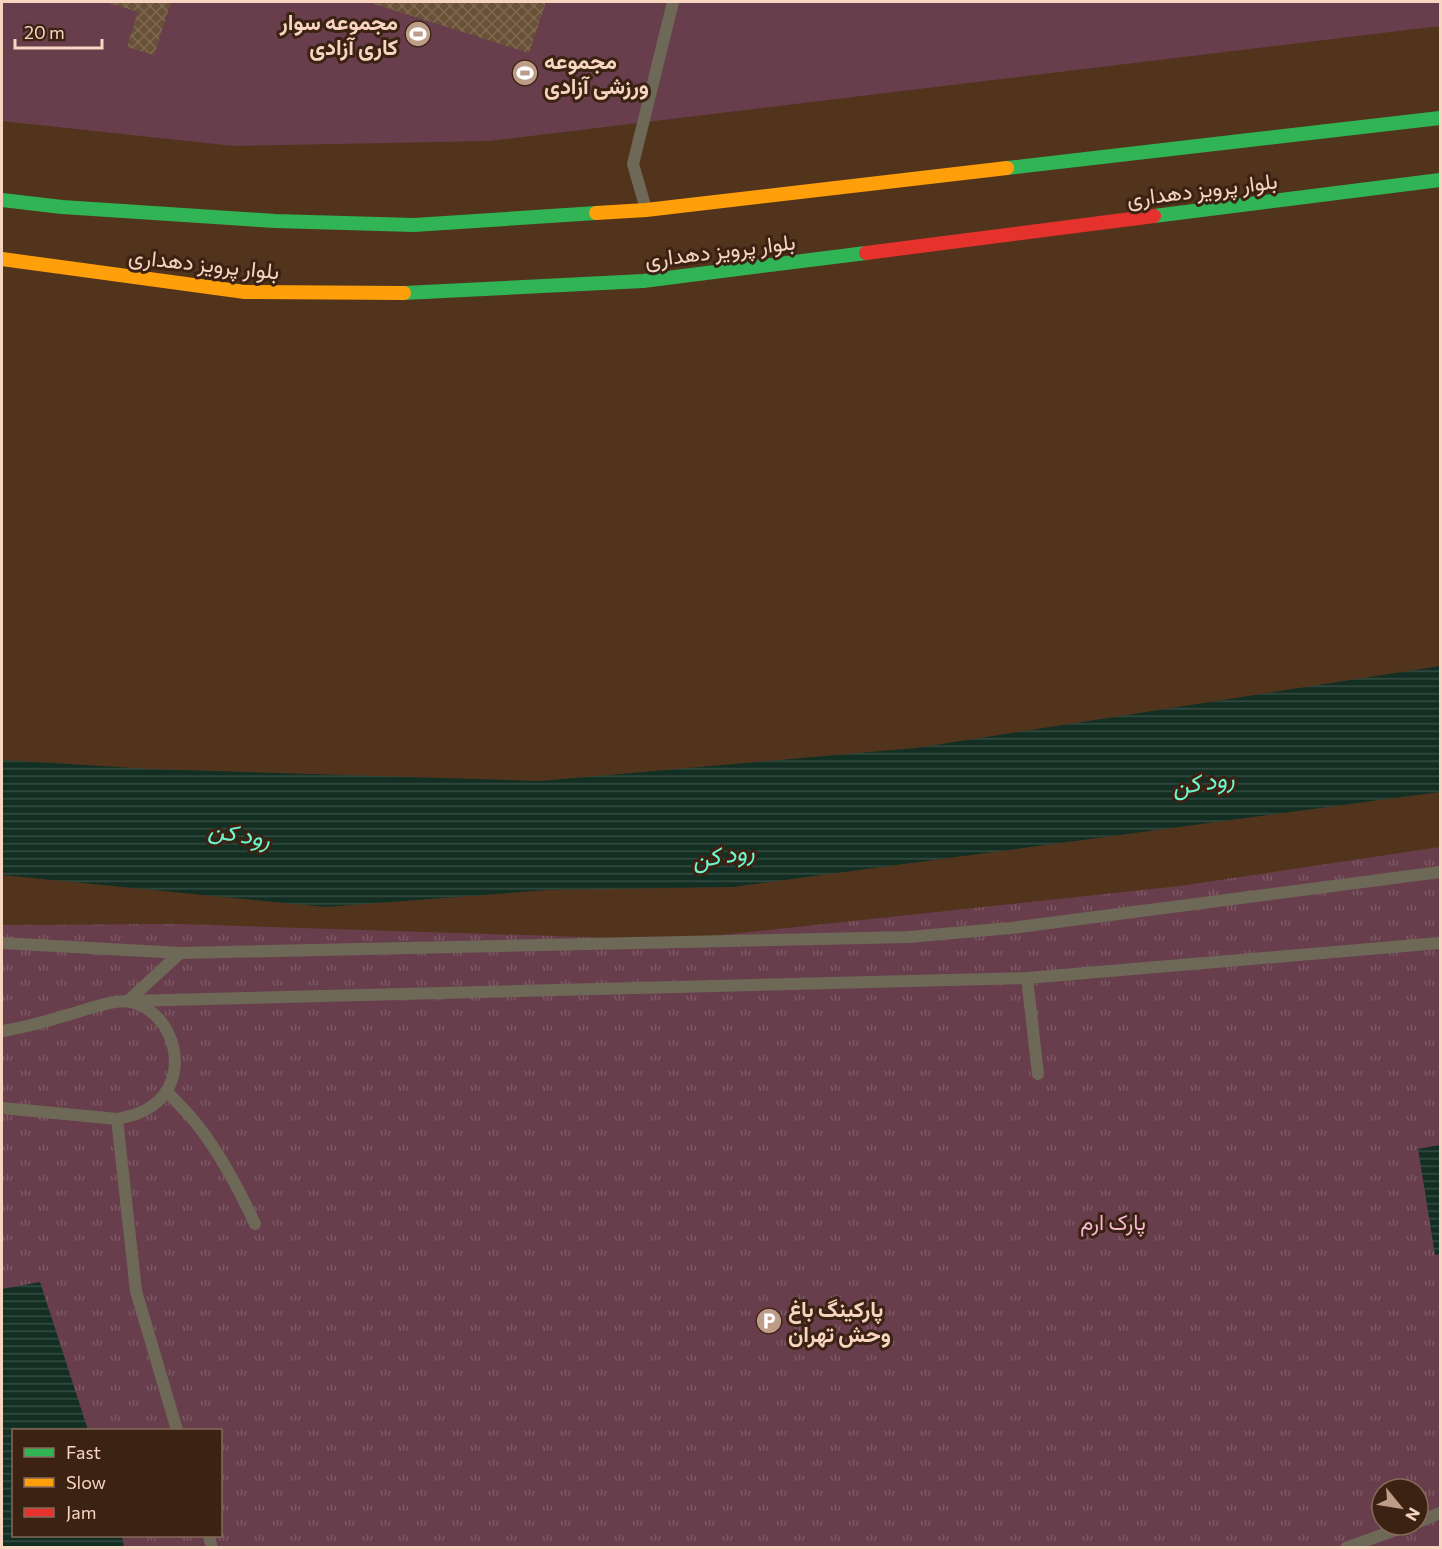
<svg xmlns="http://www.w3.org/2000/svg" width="1442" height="1549" font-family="Commissioner,Vazirmatn,sans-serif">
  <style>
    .grass { fill: #683e4d }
    .park { fill: url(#park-tufts); fill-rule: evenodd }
    .water { fill: url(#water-rules) }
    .building { fill: url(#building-cross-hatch) }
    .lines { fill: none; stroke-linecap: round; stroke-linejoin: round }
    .lane { stroke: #6d6956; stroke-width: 12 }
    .fast { stroke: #30b455; stroke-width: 14 }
    .slow { stroke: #ff9f0a; stroke-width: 14 }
    .jam { stroke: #e5322d; stroke-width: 14 }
    .labels { text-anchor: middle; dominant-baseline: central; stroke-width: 6; stroke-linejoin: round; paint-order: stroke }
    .poi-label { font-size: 22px; font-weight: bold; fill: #f7d5c1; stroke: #3b2212; text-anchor: start }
    .street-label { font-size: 22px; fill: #f7d5c1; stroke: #3b2212 }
    .park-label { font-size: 22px; fill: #f5b6d1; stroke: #3b2212 }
    .water-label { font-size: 24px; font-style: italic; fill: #6cf7cf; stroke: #3b2212 }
  </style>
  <defs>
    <pattern id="park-tufts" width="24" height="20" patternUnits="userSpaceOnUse" patternTransform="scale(1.5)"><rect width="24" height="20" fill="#683e4d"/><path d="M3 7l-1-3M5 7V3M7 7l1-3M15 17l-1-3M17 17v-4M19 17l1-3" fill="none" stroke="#7e5965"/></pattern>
    <pattern id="water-rules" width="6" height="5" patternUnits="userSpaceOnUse" patternTransform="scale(1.5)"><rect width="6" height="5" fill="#132f23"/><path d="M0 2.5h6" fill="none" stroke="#364c41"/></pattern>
    <pattern id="building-cross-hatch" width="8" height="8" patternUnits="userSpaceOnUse" patternTransform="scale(1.5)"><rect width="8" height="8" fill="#695137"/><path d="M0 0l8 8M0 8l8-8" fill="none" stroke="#7f6952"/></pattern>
  </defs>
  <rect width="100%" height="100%" fill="#52341d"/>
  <!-- grass -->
  <path class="grass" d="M2 2H1440V26L489 141 234 146 2 121Z"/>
  <!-- park -->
  <path class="park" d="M1440 847V1547H2V925L178 924 675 940 1180 886ZM14 1430H220V1536H14ZM1382 1489H1418V1525H1382Z"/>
  <!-- water -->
  <path class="water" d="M1440 666V792L733 887 548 890 325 907 2 875V760L152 769 540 781 915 748Z
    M1440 1145V1254L1435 1255 1418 1149Z
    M40 1282 88 1430H14V1536H122L124 1547H2V1289Z"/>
  <!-- building -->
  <path class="building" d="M106 2H171L154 55 127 47 138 12Z
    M368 2H546L529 53Z"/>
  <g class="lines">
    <!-- lane -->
    <path class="lane" d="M646 209 633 164 673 2
      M2 943 180 953
      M1027 978 1038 1074
      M128 1001 180 953 908 937 1011 928 1440 872
      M128 1001 1027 978 1440 943
      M2 1031C22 1028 44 1022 64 1016 80 1012 115 998 131 1002 176 1013 192 1079 152 1106 141 1114 130 1116 117 1119L2 1108
      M166 1091C176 1101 186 1111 195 1122 219 1152 239 1189 255 1224
      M117 1119 136 1291 177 1430
      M1418 1522 1440 1513
      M209 1536 212 1548
      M1346 1548 1409 1525"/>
    <!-- fast -->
    <path class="fast" d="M1007 168 1440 118
      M2 200 62 207 275 221 414 225 596 213
      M1154 216 1440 180
      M404 293 643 281 866 253"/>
    <!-- slow -->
    <path class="slow" d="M596 213 646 210 1007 168
      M2 259 245 292 404 293"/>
    <!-- jam -->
    <path class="jam" d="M866 253 1154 216"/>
  </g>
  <!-- icons -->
  <defs>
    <g id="stadium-disc" transform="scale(1.35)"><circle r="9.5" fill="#bd9d88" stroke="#3b2212"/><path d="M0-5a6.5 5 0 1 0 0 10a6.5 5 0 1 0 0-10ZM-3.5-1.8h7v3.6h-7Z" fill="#fff"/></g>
    <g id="parking-disc" transform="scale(1.35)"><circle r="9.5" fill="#bd9d88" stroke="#3b2212"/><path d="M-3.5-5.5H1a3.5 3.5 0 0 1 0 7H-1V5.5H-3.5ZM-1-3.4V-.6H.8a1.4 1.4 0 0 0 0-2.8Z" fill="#fff"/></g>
  </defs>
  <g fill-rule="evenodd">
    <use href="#stadium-disc" x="418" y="34"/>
    <use href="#stadium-disc" x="525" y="73"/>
    <use href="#parking-disc" x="769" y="1321"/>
  </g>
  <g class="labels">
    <!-- poi labels -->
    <g class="poi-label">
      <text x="398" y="21" text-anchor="end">مجموعه سوار<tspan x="398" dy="25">کاری آزادی</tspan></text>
      <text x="544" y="60">مجموعه<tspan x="544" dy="25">ورزشی آزادی</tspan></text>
      <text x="788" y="1308">پارکینگ باغ<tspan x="788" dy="25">وحش تهران</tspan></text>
    </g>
    <!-- street labels -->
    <g class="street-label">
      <text transform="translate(1202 189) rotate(-7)">بلوار پرویز دهداری</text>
      <text transform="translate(720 250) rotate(-7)">بلوار پرویز دهداری</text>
      <text transform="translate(204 263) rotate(6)">بلوار پرویز دهداری</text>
    </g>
    <!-- park labels -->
    <g class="park-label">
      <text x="1113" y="1221">پارک ارم</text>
    </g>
    <!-- water labels -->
    <g class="water-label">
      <text transform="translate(1203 781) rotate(-9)">رود کن</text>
      <text transform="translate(240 833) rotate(10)">رود کن</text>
      <text transform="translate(723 854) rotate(-9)">رود کن</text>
    </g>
  </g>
  <!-- border -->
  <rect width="1442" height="1549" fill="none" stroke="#f7d5c1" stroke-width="6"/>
  <!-- legend -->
  <rect x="12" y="1429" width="210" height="108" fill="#3b2212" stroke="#866a58" stroke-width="1.5"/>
  <rect x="24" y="1448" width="30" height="9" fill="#30b455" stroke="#866a58" stroke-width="1.5"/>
  <text x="66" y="1459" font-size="18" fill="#f7d5c1">Fast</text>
  <rect x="24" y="1478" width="30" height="9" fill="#ff9f0a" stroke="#866a58" stroke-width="1.5"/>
  <text x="66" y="1489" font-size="18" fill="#f7d5c1">Slow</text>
  <rect x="24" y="1508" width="30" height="9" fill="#e5322d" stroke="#866a58" stroke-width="1.5"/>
  <text x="66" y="1519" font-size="18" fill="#f7d5c1">Jam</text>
  <!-- north arrow -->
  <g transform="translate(1400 1507) rotate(120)"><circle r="28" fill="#3b2212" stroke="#866a58" stroke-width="1.5"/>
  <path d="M0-4.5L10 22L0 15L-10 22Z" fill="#bd9d88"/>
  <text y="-9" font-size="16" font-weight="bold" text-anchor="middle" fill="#f7d5c1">N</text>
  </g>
  <!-- scale -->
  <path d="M15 39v9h87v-9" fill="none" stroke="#f7d5c1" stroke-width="3"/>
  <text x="24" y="39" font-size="18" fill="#f7d5c1" stroke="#3b2212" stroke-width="4.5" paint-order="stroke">20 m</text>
</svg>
